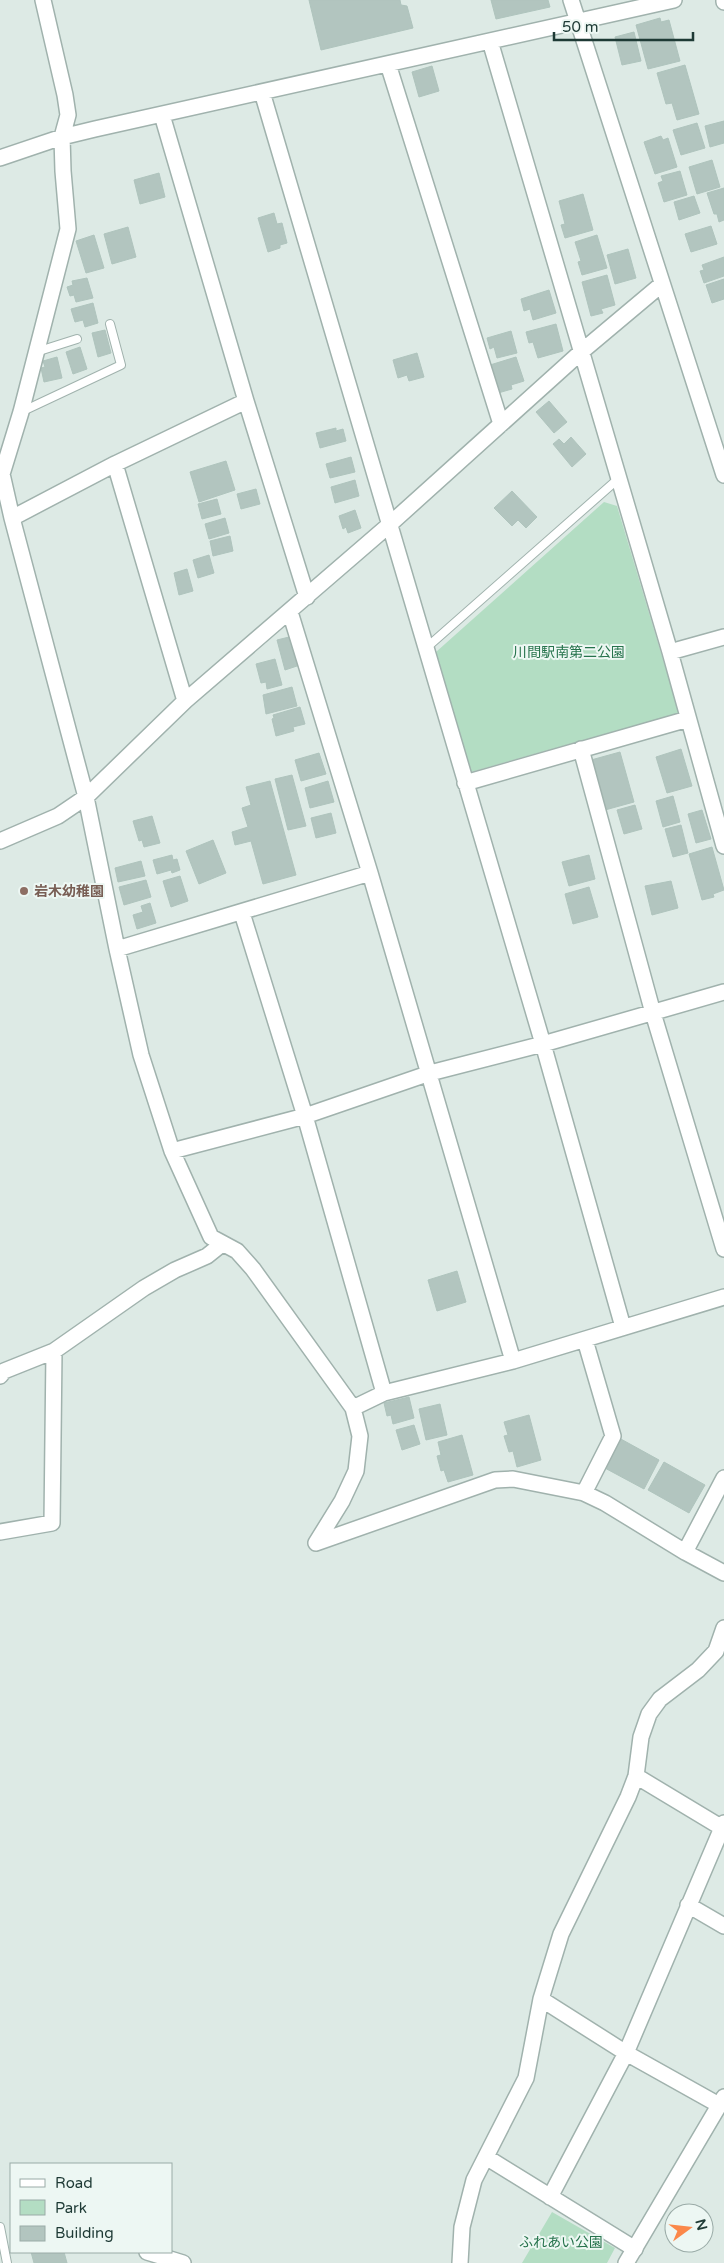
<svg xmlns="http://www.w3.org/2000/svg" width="724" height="2263" font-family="'Varela Round','Noto Sans JP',sans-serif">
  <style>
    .green { fill: #b3ddc3 }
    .building { fill: #b2c5bf; stroke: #afc4bd }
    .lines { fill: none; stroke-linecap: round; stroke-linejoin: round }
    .service-casing { stroke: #a0b2ad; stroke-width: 10 }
    .minor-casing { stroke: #a0b2ad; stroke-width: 18 }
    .tertiary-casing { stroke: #a0b2ad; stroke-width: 18 }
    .service { stroke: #fff; stroke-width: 8 }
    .minor { stroke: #fff; stroke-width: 15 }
    .tertiary { stroke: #fff; stroke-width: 15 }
    .education-dot { fill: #8d6e63; stroke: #edf7f3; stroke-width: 2 }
    .labels { text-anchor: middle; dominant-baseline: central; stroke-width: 4; stroke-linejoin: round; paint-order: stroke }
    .park-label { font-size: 14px; fill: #26734c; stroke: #edf7f3 }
    .education-label { font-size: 14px; font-weight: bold; fill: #785e54; stroke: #edf7f3; text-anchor: start }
  </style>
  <rect width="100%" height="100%" fill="#ddeae5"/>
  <!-- green -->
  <path class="green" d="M604 502 617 506 679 713 471 772 436 652Z
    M552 2212 615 2248 607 2263H522Z"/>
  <!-- building -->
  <path class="building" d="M309 0H400L401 5 407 6 413 28 321 50Z
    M491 0H548L550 7 496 19Z
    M660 18 661 22 669 20 680 61 648 69 636 25Z
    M634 32 641 61 622 65 615 37Z
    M685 65 699 114 677 120 672 103 666 104 657 73Z
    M432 66 439 91 419 97 412 72Z
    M724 121V143L710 147 705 126Z
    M697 123 705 148 681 155 673 130Z
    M661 136 663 140 668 138 677 167 655 174 644 142Z
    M712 160 720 187 697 194 689 167Z
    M680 171 687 195 664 202 658 183 663 181 661 176Z
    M159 173 165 197 140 204 134 180Z
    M724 188V220L719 222 717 214H714L707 193Z
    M583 194 593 230 565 238 561 225 565 224 559 201Z
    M694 196 700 213 679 220 674 202Z
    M274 213 277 224 282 223 287 243 280 245V248L268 252 258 218Z
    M711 226 717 244 691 252 685 234Z
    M128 227 136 257 112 264 104 234Z
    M94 235 104 268 86 273 76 241Z
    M597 235 607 268 582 275 578 262 581 261 575 242Z
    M628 249 636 278 615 284 607 255Z
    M724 257V276L704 283 700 271 704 270 702 265Z
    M607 275 615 305 601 309 603 313 591 316 582 282Z
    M87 278 93 298 76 302 74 295 70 296 67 287 73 285 72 281Z
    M724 279V299L712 303 706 285Z
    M549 290 556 313 533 320 530 309 524 311 521 299Z
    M93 303 98 323 85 327 83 320 75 322 71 309Z
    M556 324 563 351 538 358 533 342 529 343 526 332Z
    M105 330 111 353 98 357 92 333Z
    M511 331 517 353 497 358 494 347 490 349 487 338Z
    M80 347 87 369 73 374 66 352Z
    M417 353 424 377 409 381 407 375 398 378 393 360Z
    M57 357 62 378 44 382 41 368 45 367 43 361Z
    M516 357 524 381 511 385 512 389 498 393 490 365Z
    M549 401 567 422 554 433 536 412Z
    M336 428V431L343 429 346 441 320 448 316 433Z
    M571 437 586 454 572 467 553 444 559 439 564 444Z
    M351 457 355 472 330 478 326 464Z
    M226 461 235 490 199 502 190 472Z
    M355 480 359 496 335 503 331 487Z
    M256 489 260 504 241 509 237 494Z
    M512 491 537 517 526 528 518 520 512 526 494 508Z
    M217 499 221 514 202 519 198 504Z
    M355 510 361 528 348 533 346 527 343 529 339 516Z
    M225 518 229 533 209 539 205 524Z
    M230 536 233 551 213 556 210 541Z
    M209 555 214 573 198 578 193 560Z
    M187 569 193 591 179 595 174 573Z
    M293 636 300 665 285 670 277 640Z
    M275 659 282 685 267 689 266 682 261 683 256 664Z
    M292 687 297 706 266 714 263 695Z
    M300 707 305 724 293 727 294 731 276 736 272 719 274 718 273 715Z
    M681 749 692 786 667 793 656 757Z
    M620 752 634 802 605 810 591 760Z
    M319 753 326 774 301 781 295 760Z
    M292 775 306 826 288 830 275 779Z
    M270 781 296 875 263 884 251 841 235 845 232 832 248 827 242 808 251 805 246 787Z
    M328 781 334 802 310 808 305 788Z
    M673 796 680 822 663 827 656 801Z
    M635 805 642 829 624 834 617 810Z
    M702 810 711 839 696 843 688 814Z
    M331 813 336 833 316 838 311 818Z
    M152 816 160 843 144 847 142 840 139 841 133 821Z
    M681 825 688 853 673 857 665 829Z
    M213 840 226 873 199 884 186 851Z
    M712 847 724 890 713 894 714 897 702 900 689 854Z
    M172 855 173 860 177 859 180 870 172 873 171 870 157 874 153 860Z
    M589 855 595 879 569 886 562 862Z
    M141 861 145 876 118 882 115 868Z
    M180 876 188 901 171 907 163 881Z
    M146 880 151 897 124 905 119 887Z
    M671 881 678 908 652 915 645 886Z
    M589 887 598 917 573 924 565 894Z
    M150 903 156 923 137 929 133 915 143 912 141 906Z
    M457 1271 466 1302 437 1311 428 1280Z
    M409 1397 414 1418 393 1424 391 1415 387 1416 384 1403Z
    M440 1404 447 1435 426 1440 419 1409Z
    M529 1415 541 1460 517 1467 513 1451 509 1452 504 1436 508 1435 504 1422Z
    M414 1425 420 1444 402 1450 396 1430Z
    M462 1435 473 1475 448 1482 444 1470 441 1471 437 1456 441 1455 438 1442Z
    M619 1438 659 1460 644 1489 603 1467Z
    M664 1462 705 1485 689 1513 648 1490Z
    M31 2252H64L67 2263H34Z"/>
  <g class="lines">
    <!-- service casing -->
    <g class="service-casing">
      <path id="service" d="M36 352 77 339
        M21 412 121 365 110 324
        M425 649 618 479
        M0 2227 7 2263"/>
    </g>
    <!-- minor casing -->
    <g class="minor-casing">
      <path id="minor" d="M43 0 65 95 68 115 62 137 63 171 68 229 21 412 2 474 12 518 86 797 117 949 141 1055 172 1151 211 1237 237 1251 253 1269 353 1408 360 1436 356 1471 342 1501 316 1543
        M571 0 724 475
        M724 0V2
        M490 41 670 652 724 846
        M388 64 501 424
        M262 92 543 1044 623 1327
        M162 115 246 401 307 597
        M0 158 62 137 95 129 674 0
        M115 464 185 701
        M12 518 115 464 246 401
        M290 612 370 873 513 1361
        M670 652 724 637
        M581 749 653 1013 724 1249
        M465 783 688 719
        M0 841 58 816 86 797 185 701 389 525 581 352 662 284
        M242 913 305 1116 384 1393
        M117 949 370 873
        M172 1151 305 1116 430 1073 543 1044 724 992
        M0 1376 4 1371 54 1351 144 1288 175 1270 207 1256 222 1244
        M353 1408 384 1393 513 1361 724 1297
        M584 1493 613 1436 585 1340
        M0 1532 52 1523 54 1351
        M316 1543 495 1480 513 1479 584 1493 605 1503 685 1552 724 1573
        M685 1552 724 1478
        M636 1776 724 1829
        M688 1905 724 1926
        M541 1999 626 2053 719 2105
        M486 2157 635 2249
        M550 2197 626 2053 724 1823
        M147 2252 183 2263
        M460 2263 462 2227 474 2180 526 2078 541 1999 561 1934 628 1797 636 1776 641 1737 649 1714 660 1699 698 1670 716 1651 724 1628"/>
    </g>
    <!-- tertiary casing -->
    <g class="tertiary-casing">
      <path id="tertiary" d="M626 2263 724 2097"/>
    </g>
    <!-- service -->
    <use href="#service" class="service"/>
    <!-- minor -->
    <use href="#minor" class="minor"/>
    <!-- tertiary -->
    <use href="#tertiary" class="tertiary"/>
  </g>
  <!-- markers -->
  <circle class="education-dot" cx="24" cy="891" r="5"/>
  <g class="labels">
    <!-- park labels -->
    <g class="park-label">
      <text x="569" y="652">川間駅南第二公園</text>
      <text x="561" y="2242">ふれあい公園</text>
    </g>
    <!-- education labels -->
    <g class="education-label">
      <text x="34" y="891">岩木幼稚園</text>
    </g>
  </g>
  <!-- legend -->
  <rect x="10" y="2163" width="162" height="90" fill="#edf7f3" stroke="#9aaba7"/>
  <rect x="20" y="2179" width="25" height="8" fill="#ffffff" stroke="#9aaba7"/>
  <text x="55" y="2188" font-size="15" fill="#1e3a35">Road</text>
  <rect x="20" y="2200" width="25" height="15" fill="#b3ddc3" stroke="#9aaba7"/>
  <text x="55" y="2213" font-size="15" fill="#1e3a35">Park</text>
  <rect x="20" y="2226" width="25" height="15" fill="#b2c5bf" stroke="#9aaba7"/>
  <text x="55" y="2238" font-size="15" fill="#1e3a35">Building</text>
  <!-- north arrow -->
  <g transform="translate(689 2228) rotate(75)"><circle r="24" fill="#edf7f3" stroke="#9aaba7"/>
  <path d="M0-4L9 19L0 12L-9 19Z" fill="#fb884a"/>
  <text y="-8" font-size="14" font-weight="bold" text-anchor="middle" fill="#1e3a35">N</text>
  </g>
  <!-- scale -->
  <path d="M554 32v8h139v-8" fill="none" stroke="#1e3a35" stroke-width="2.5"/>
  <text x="562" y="32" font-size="15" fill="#1e3a35" stroke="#edf7f3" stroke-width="4" paint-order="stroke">50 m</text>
</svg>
